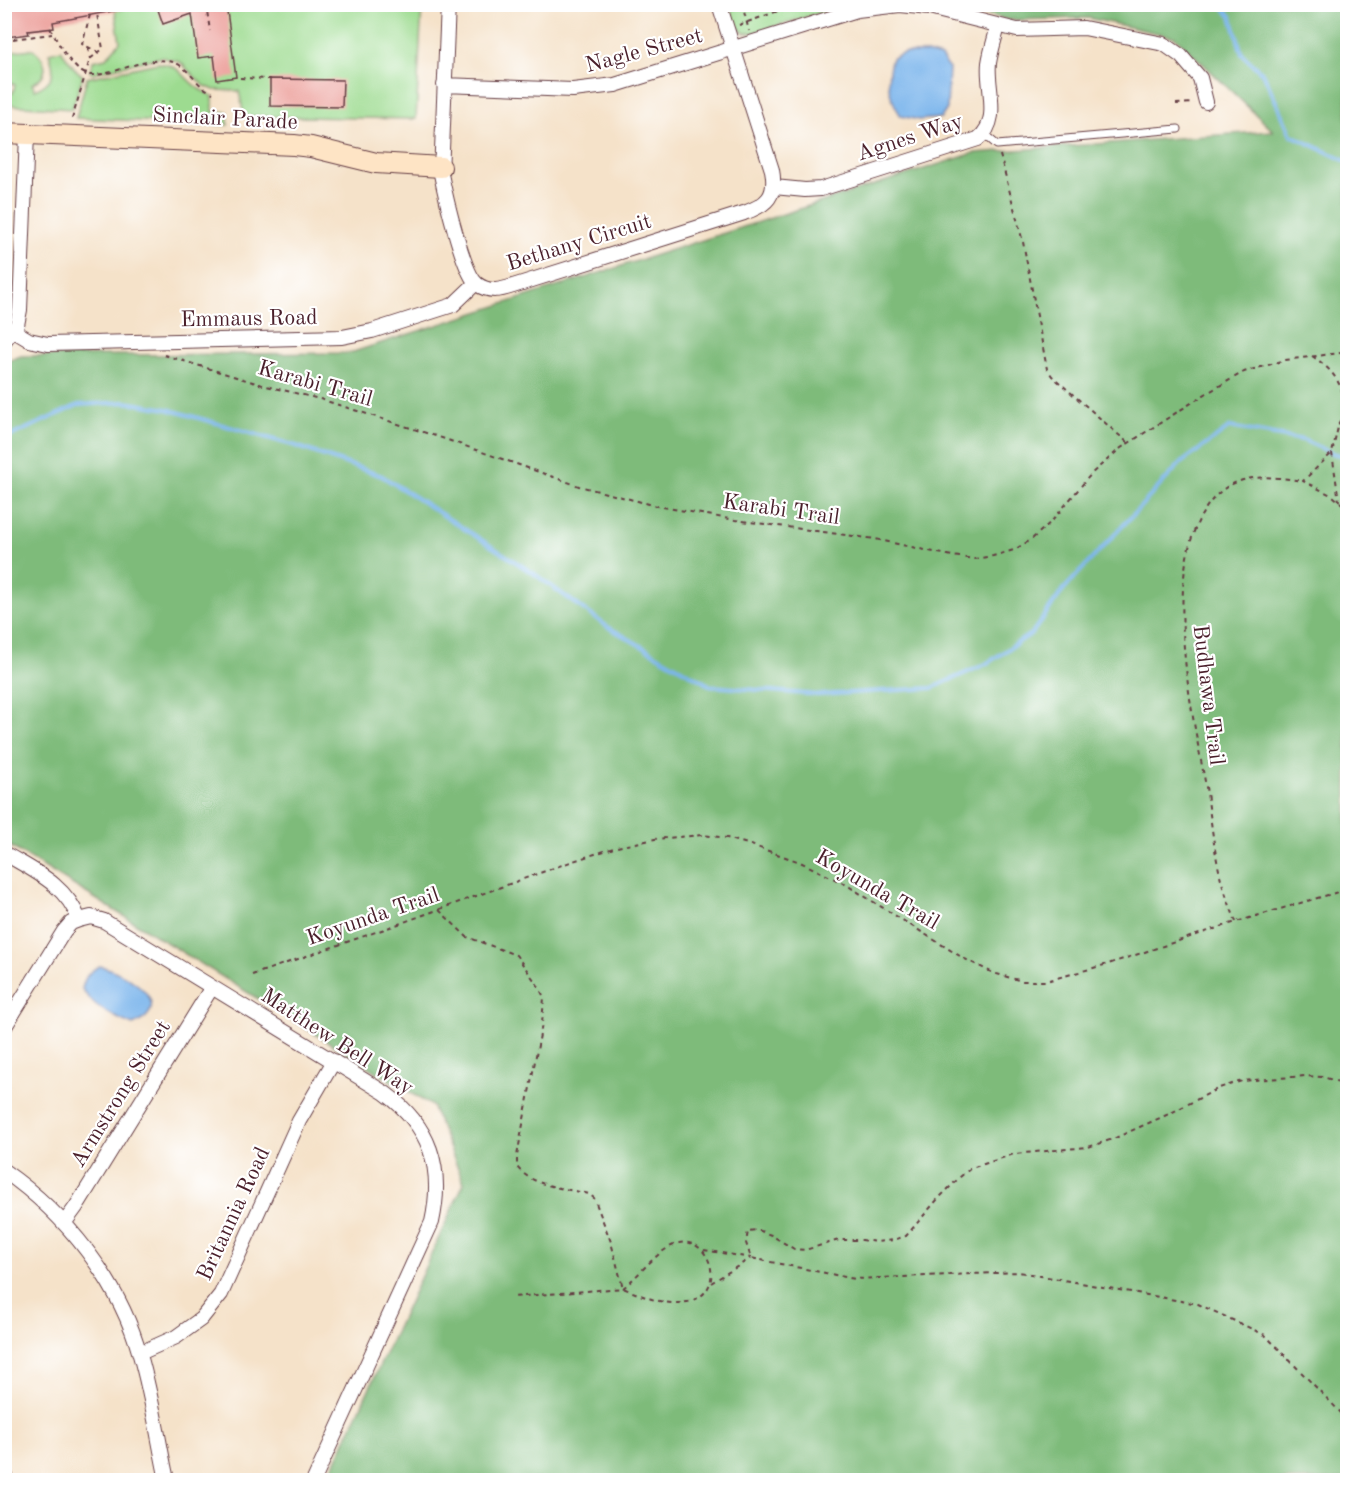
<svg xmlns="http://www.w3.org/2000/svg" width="1352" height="1485" font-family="'Old Standard TT',serif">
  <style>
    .green { fill: #9ddb90; stroke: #747d5e; stroke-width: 1.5 }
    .forest { fill: #7ebb7a; stroke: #646d52; stroke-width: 1.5 }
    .water { fill: #7bb5ec; stroke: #626a8c; stroke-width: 1.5 }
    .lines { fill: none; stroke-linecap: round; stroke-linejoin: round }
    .stream { stroke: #7bb5ec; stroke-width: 4 }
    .building { fill: #ec9f9a }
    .lane-casing { stroke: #643c43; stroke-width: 9 }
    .street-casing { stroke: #643c43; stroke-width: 16 }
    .secondary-casing { stroke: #643c43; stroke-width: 22 }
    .path { stroke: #643c43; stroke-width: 2; stroke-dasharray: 4.5 4.5; stroke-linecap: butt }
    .lane { stroke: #fff; stroke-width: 7 }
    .street { stroke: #fff; stroke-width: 14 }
    .secondary { stroke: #fee4c5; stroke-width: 20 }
    .labels { text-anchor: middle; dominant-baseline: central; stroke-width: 4.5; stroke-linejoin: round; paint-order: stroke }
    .street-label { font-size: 22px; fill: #4a1f2b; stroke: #fff }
  </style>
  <rect width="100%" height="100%" fill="#fff"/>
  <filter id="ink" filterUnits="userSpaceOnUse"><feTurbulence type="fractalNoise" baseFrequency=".0167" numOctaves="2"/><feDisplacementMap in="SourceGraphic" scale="12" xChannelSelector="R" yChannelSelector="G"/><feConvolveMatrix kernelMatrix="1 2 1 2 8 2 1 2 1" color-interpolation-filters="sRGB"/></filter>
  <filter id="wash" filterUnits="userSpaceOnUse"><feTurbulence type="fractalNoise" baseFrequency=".008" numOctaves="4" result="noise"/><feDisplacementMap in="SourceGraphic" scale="24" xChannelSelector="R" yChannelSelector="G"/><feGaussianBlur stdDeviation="1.35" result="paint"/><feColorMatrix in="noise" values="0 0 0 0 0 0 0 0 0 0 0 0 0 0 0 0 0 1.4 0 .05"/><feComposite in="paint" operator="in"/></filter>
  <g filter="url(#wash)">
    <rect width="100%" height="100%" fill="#f5e2c9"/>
    <!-- green -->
    <path class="green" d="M254 4 422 5 416 119 244 116 239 91 214 90 203 85 180 62 161 57 92 73 90 71 93 61 106 58 120 42 115 11 136 5 228 11 241 8H252Z
      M729 5V4L847 5 752 33H744L736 25Z
      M33 49C48 61 50 75 32 84L35 90C54 82 56 72 49 53L61 50 75 69 83 76 72 109 7 105 5 91 13 93 15 85 5 81V52Z
      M158 63C181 65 183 78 199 89 204 92 209 94 213 96V112H228V125L76 118 87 78Z"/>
    <!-- forest -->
    <path class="forest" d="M951 5 1333 4 1347 19V1480H1219L981 1476 977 1480H327L464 1183 432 1106 5 843V362L21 356 350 353 974 153 1273 131 1175 37 1088 18 1009 20Z"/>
    <!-- water -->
    <path class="water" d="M904 53H927L941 57 949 68 947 109 941 118 919 120 901 116C888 96 885 80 892 58Z
      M100 966C125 972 180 1005 133 1025 115 1018 91 1005 82 989 85 976 89 971 100 966Z"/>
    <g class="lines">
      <!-- stream -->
      <path class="stream" d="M1218 4 1231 16 1242 54 1264 75 1291 135 1348 162
        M4 439 78 405 125 402 167 409 296 446 382 476 536 575 608 627 711 686 818 695 932 688 986 664 1032 633 1064 589 1181 463 1230 427 1303 440 1332 453 1348 457"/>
    </g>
    <g id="blocks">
      <!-- building -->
      <path class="building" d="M4 4H118L119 10 53 22 54 28 28 31 29 34 7 37V33L4 34Z
        M156 4H226L236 77 217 80 214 56 198 58 192 14 163 24Z
        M270 79 343 80 342 107 270 106Z"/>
    </g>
  </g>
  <g filter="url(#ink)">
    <use href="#blocks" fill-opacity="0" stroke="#643c43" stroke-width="1.5"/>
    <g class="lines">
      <!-- lane casing -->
      <g class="lane-casing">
        <path id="lane" d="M984 134 997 145 1178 129"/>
      </g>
      <!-- street casing -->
      <g class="street-casing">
        <path id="street" d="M448 4 441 174C445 194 463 273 477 284 489 293 501 290 513 286L744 213C767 205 777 196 772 170L719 4
          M444 85 573 90 615 85 857 10 900 5 929 8 1017 30 1084 28 1164 44 1181 56 1200 78 1206 102
          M774 187 805 190 821 189 978 139C1002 120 986 88 989 63 991 50 995 38 998 26
          M14 331 29 340 48 344 342 337 372 331 453 305 476 283
          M4 341 17 325 20 310 27 134
          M4 853C34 871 67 885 79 920L91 917 104 921 385 1093C430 1126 444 1167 432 1222L314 1480
          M4 1028 64 931 71 923 79 920
          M4 1171C66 1214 120 1282 140 1355 152 1396 158 1439 167 1480
          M65 1222 76 1207 212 987
          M140 1353 176 1337 201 1319 221 1294 299 1121 334 1061
          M4 1470 7 1480"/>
      </g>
      <!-- secondary casing -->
      <g class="secondary-casing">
        <path id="secondary" d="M4 133 294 145 311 147 376 163 441 167"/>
      </g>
      <!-- path -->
      <path class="path" d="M206 4 210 31
        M742 4 749 31
        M153 5V4
        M90 15 82 44 98 52
        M739 25 798 4
        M50 28C58 42 74 76 92 75 107 75 123 68 137 64 147 62 159 59 169 61 188 64 195 86 213 93
        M4 40 52 34
        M88 48 90 59
        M240 78 270 79
        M1176 104 1194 103
        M72 119 90 59 103 49 97 14
        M1000 155 1023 242 1047 369 1052 376 1128 443
        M164 355 266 386 320 399 445 439 579 486 657 506 735 520 875 539 952 556 974 559 993 556 1014 550 1031 540 1052 521 1092 473 1121 448 1207 393 1244 372 1285 360 1348 352
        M1312 356C1332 369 1343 383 1345 407
        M1348 404 1339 423 1332 453 1303 481 1333 496 1348 509
        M1332 453 1339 501
        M439 910 467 937 516 955 537 984 544 997 542 1024 517 1156V1167C533 1187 565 1188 589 1194L594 1198 611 1242 623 1288C638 1294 655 1302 672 1303 734 1306 713 1231 676 1244 655 1252 640 1275 623 1288L512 1297
        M1236 922C1230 905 1222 887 1219 870 1212 839 1210 807 1204 776 1190 703 1156 548 1220 492 1243 472 1276 477 1303 481
        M252 975 393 926 573 861 617 847 655 839 703 835 727 838 751 845 800 862 845 884 963 958 993 973 1022 981H1046L1108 964 1236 922 1348 889
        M1348 1085 1323 1077 1305 1076 1242 1081 1219 1088 1171 1113 1113 1139 1088 1147 1014 1154 987 1163 971 1168 960 1177 937 1200 906 1236 893 1240 877 1242 862 1240H839L805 1250 794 1249 771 1235 758 1230 748 1231 746 1243 751 1258 855 1279 1019 1272 1198 1304 1265 1335 1348 1420
        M704 1250 751 1258
        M711 1283 751 1258"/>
      <!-- lane -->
      <use href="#lane" class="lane"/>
      <!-- street -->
      <use href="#street" class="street"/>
      <!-- secondary -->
      <use href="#secondary" class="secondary"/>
    </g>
  </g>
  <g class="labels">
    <!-- street labels -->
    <g class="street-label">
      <text transform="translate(644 51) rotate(-15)">Nagle Street</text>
      <text transform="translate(225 119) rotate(3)">Sinclair Parade</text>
      <text transform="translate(910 138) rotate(-18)">Agnes Way</text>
      <text transform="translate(579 243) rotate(-17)">Bethany Circuit</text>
      <text transform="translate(249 319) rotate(-1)">Emmaus Road</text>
      <text transform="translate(315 384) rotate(16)">Karabi Trail</text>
      <text transform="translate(781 510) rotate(8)">Karabi Trail</text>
      <text transform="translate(1208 695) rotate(83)">Budhawa Trail</text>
      <text transform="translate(877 890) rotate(30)">Koyunda Trail</text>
      <text transform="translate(373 917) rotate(-19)">Koyunda Trail</text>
      <text transform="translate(337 1042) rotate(33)">Matthew Bell Way</text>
      <text transform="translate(121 1094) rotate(-58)">Armstrong Street</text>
      <text transform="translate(234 1214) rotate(-65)">Britannia Road</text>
    </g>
  </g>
  <!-- margin -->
  <rect width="1352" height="1485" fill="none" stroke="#fff" stroke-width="24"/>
</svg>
